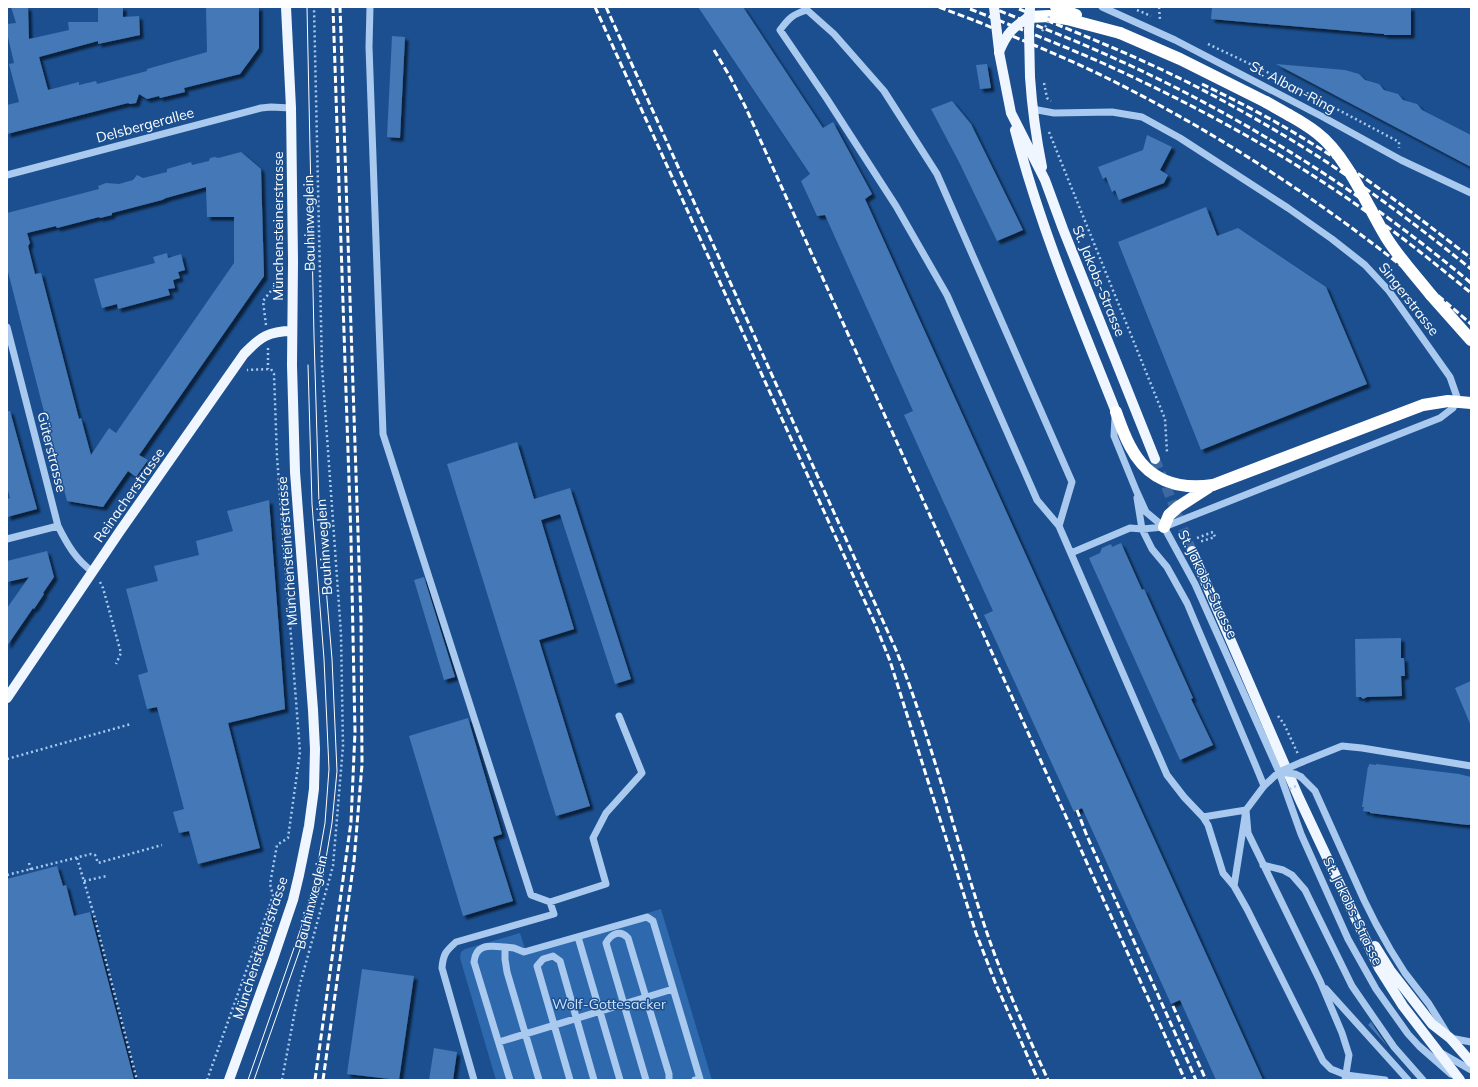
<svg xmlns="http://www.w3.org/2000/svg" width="1478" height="1087" font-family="Mulish,sans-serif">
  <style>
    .green { fill: #2e69ad }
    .building { fill: #4478b7; fill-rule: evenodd; filter: url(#shadow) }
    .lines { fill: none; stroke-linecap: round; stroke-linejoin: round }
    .major-tunnel { stroke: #3d69a0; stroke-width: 10; stroke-dasharray: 10 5; stroke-linecap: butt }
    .path { stroke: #a9c9ee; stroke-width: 2.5; stroke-dasharray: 2 3; stroke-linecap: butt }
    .minor { stroke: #a9c9ee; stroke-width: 7 }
    .major { stroke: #f0f6ff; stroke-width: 10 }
    .highway { stroke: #fff; stroke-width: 12 }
    .tram { stroke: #fff; stroke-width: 1 }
    .rail { stroke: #fff; stroke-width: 3; stroke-dasharray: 7 3; stroke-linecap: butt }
    .path-bridge { stroke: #a9c9ee; stroke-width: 2.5; stroke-dasharray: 2 3; stroke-linecap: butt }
    .minor-bridge { stroke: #a9c9ee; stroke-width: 7 }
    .major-bridge { stroke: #f0f6ff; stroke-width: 10 }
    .highway-bridge { stroke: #fff; stroke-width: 12 }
    .labels { text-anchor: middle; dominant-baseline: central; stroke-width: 3; stroke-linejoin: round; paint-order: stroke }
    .street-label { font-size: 14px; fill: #fff; stroke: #1b4f8f }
    .park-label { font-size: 14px; fill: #cfe3fa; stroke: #1b4f8f }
  </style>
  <defs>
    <filter id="shadow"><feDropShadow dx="3.5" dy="3.5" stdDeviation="1" flood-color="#0009"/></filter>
  </defs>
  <rect width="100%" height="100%" fill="#1b4f8f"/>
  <!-- green -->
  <path class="green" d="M661 909 712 1080H496L460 958 461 952 465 949 520 933 525 949Z"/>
  <!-- building -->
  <path class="building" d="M11 7H28L29 39 69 30 68 22H98V7H123V17L139 16 140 35 98 44V41L39 57 48 90 79 82V85L96 81 97 84 147 71V69L207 52 206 7H259V48L240 74 184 88 185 92 160 98 159 96 147 99 139 94 136 103 130 104 128 103 7 134V105L19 102 9 64 14 63 7 33V24L16 23Z
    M698 7H743L823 128 833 122 872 194 865 199 1263 1080H1216L1180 1000 1171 1004 1082 808 1074 812 984 615 993 611 904 415 913 411 825 215 817 216 801 181 810 174Z
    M1212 7H1411V35H1384V34L1211 19Z
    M392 36 405 37 400 138 387 137Z
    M987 64 991 88 980 89 976 65Z
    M1276 64 1345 70 1359 74 1365 80 1379 84 1384 90 1398 94 1403 100 1417 104 1422 110 1471 135V167Z
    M952 101 971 124 1023 230 997 241 959 162 931 109Z
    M1147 135 1172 147 1160 170 1168 175 1164 183 1119 200 1115 190 1112 192 1106 177 1103 179 1098 167 1143 150Z
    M241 152 261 169 264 276 142 451 139 455 148 460 136 477 128 471 103 507 67 501 7 268V213L99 189 98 186 106 183 119 184 133 180 137 175 143 178 167 172V169L191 162 192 165 209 161 210 158 215 157 218 158ZM206 187 207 217H234V263L116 433 109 428 91 455 81 418 79 419 41 273 35 274 28 246 30 243 27 233 56 226 57 228 99 217 100 218 112 215V213L162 200 166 198Z
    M1206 207 1217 236 1238 228 1326 287 1367 384 1201 450 1118 242Z
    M167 253 168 258 181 254 185 270 178 272 180 278 173 280 175 288 168 289 170 295 118 309 117 304 102 308 94 279 155 263 153 257Z
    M7 411H10L37 509 7 517V499L10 498 7 487Z
    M517 442 534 499 570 488 631 679 615 684 560 514 541 520 574 629 539 640 590 806 556 816 447 464Z
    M269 500 285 709 228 723 260 848 198 864 189 831 179 833 173 812 184 809 157 707 147 709 138 675 148 672 126 589 158 581 154 566 199 555 196 541 233 531 227 511Z
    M1121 543 1142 590 1144 589 1193 698 1191 699 1213 745 1180 760 1089 558 1100 553 1102 548 1111 544 1112 547Z
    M47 551 54 577 43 593 44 594 34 609 33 608 7 646V608L29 577 7 582V561Z
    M424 577 455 677 444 680 414 580Z
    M1401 638V658H1404L1405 676H1401L1402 696 1367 697 1363 699 1361 697H1356L1355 639Z
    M1471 681V726L1455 688Z
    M468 718 502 834 493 837 513 901 463 916 409 736Z
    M1369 764 1376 765V764L1459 774 1471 777V824L1469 825 1459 824 1370 813V812L1363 811 1364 807H1362L1368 766 1369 767Z
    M57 866 63 886 66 885 74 916 90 912 134 1080H7V879Z
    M362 969 414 976 399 1080 347 1074Z
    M1371 1022 1388 1047 1368 1025Z
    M434 1048 457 1052 453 1080H429Z"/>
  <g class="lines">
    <!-- major-tunnel -->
    <path class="major-tunnel" d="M1155 459 1192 551"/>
    <!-- path -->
    <path class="path" d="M1159 7 1160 20
      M1137 10 1151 16
      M1208 44 1267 72 1399 142V148
      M1044 83 1047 98 1051 101
      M1049 132 1165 419 1167 452
      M266 325 263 301 281 278
      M268 348V369
      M1197 538 1213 532 1215 537 1199 542
      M100 582 103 588 121 653 116 664
      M1278 716 1284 724 1298 754
      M7 759 131 724
      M77 858 94 915 137 1080
      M29 863 31 870
      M7 875 91 854 95 855 98 863 162 845
      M84 881 107 876
      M207 1080 273 896 270 884 277 845 288 838 300 752 277 457 274 374 271 369 247 370
      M282 1080 300 984 333 866 343 746 341 634 322 366 314 7"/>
    <!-- minor -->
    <path class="minor" d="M370 7 369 47 383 434 531 895 550 902 606 884 593 838 606 813 642 773 619 716
      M1102 7 1175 40 1323 117 1401 160 1471 193
      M1032 109 1054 113 1112 112 1142 117 1180 138 1288 208 1332 239 1365 265 1389 291 1450 377 1457 397 1453 408 1440 418 1164 527 1142 529 1130 528 1071 553
      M7 175 261 108 271 107 291 108
      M7 327 58 526C67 544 76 560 93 572
      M1115 418 1114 436 1136 490 1146 512 1164 527 1195 584 1279 772 1301 834 1348 939 1376 989 1408 1034 1419 1046 1451 1074
      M1137 498 1142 529 1152 549 1167 567 1187 603 1255 764 1264 786
      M1059 526 1072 482 937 174 884 91 834 34 807 10C793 14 789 18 780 30L827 99 896 206 947 295 1037 500 1059 526 1167 775 1184 797 1203 817 1208 825 1223 873 1234 886 1247 909 1323 1061 1331 1069 1346 1075 1385 1080
      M7 539 58 526
      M1302 762 1342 746 1362 748 1471 766
      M1279 772 1264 786 1246 810 1248 833 1320 981 1342 1033 1349 1055 1345 1080
      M1301 777 1315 791 1364 900 1376 924 1390 949 1405 973 1429 1004 1450 1038 1471 1042
      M1203 817 1246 810 1234 886
      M1263 865 1283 870 1292 875 1305 890 1352 986 1394 1047 1423 1080
      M578 937 620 1080
      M505 947 514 948 524 952 647 917 653 921 700 1079 695 1080
      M1326 989 1408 1080
      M499 1042 673 989
      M1443 1054 1471 1070
      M474 1080 442 968C443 954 446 951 456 942L554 914 550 902
      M510 1080 474 962C476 943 490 946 505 947V959L507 972 539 1080
      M570 1080 537 966 543 959 553 956 560 961 594 1080
      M646 1080 606 943C611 934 620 929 628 938L669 1074V1080"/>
    <!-- major -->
    <path class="major" d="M999 52 1011 113 1045 180 1063 229 1155 459
      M1030 77C1032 107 1036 137 1042 167
      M1015 130C1040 227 1079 319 1116 412
      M1192 551 1299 798 1379 968 1403 1006 1460 1080
      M7 698 120 531 244 354C260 337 269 331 292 331
      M1375 946 1390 970 1432 1024 1450 1038 1471 1062
      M229 1080 273 959 293 900 299 875 309 826 314 789 315 749 313 710 295 472 292 365 293 261 291 108 286 7"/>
    <!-- highway -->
    <path class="highway" d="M1056 7 1076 15
      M1029 17 1049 16 1067 19 1120 33
      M1266 102 1289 115
      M1431 295 1471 340
      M1116 412C1120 423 1124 435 1130 446 1148 481 1177 490 1213 485
      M1164 527 1169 515 1178 507 1209 487"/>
    <!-- tram -->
    <path class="tram" d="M248 1080 301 928 315 880 325 823 329 769 324 659 312 504 308 365
      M254 1080 303 941 322 882 332 823 337 771 332 659 319 504 314 336 307 7"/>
    <!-- rail -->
    <path class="rail" d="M595 7 876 626 890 661 976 933 995 982 1038 1080
      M606 7 896 650C931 737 953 829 982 918 1000 974 1024 1027 1048 1080
      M939 7 981 23
      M990 7C1032 24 1075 40 1116 59 1244 117 1364 193 1471 283
      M970 9C1013 26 1056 43 1098 61 1187 101 1275 148 1354 203 1395 231 1433 262 1471 293
      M1019 9C1080 34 1141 58 1199 88 1241 110 1283 134 1322 159 1374 193 1423 230 1471 269
      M976 21C1024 41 1072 60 1117 83 1244 147 1364 230 1471 324
      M714 50 729 75 745 106 1185 1080
      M1202 84C1239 102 1276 121 1311 143 1367 177 1419 218 1471 258
      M1077 810 1087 836 1196 1080
      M1173 1006 1206 1080
      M315 1080 351 822 355 732 351 539 333 7
      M323 1080 354 861 362 765 361 620 340 7"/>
    <!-- path-bridge -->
    <path class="path-bridge" d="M1042 31 1048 23 1049 16
      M1285 791 1296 786"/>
    <!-- minor-bridge -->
    <path class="minor-bridge" d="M1279 772 1302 762
      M1280 772 1295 774 1301 777"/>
    <!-- major-bridge -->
    <path class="major-bridge" d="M994 7 999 50
      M1030 8 1029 31 1030 77
      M999 52C1007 33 1012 28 1029 17"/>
    <!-- highway-bridge -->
    <path class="highway-bridge" d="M1120 33 1180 59 1266 102
      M1289 115C1298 120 1308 126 1317 133 1346 155 1367 205 1386 237 1399 258 1416 276 1431 295
      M1213 485 1423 405 1448 401 1471 403"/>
  </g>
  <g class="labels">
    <!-- street labels -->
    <g class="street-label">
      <text transform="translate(1293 87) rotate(28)">St. Alban-Ring</text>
      <text transform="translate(145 125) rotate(-15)">Delsbergerallee</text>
      <text transform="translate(309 223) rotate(-91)">Bauhinweglein</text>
      <text transform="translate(278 226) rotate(-90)">Münchensteinerstrasse</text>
      <text transform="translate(1099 281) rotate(68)">St. Jakobs-Strasse</text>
      <text transform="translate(1409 299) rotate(52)">Singerstrasse</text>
      <text transform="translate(52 452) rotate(76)">Güterstrasse</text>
      <text transform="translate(129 495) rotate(-55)">Reinacherstrasse</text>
      <text transform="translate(324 547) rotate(-94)">Bauhinweglein</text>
      <text transform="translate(287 551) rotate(-94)">Münchensteinerstrasse</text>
      <text transform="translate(1208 584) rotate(64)">St. Jakobs-Strasse</text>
      <text transform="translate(311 902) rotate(-76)">Bauhinweglein</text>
      <text transform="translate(1353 911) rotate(64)">St. Jakobs-Strasse</text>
      <text transform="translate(260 948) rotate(-72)">Münchensteinerstrasse</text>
    </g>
    <!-- park labels -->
    <g class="park-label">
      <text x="609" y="1004">Wolf-Gottesacker</text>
    </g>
  </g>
  <!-- border -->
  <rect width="1478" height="1087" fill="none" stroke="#ffffff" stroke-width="16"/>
</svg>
